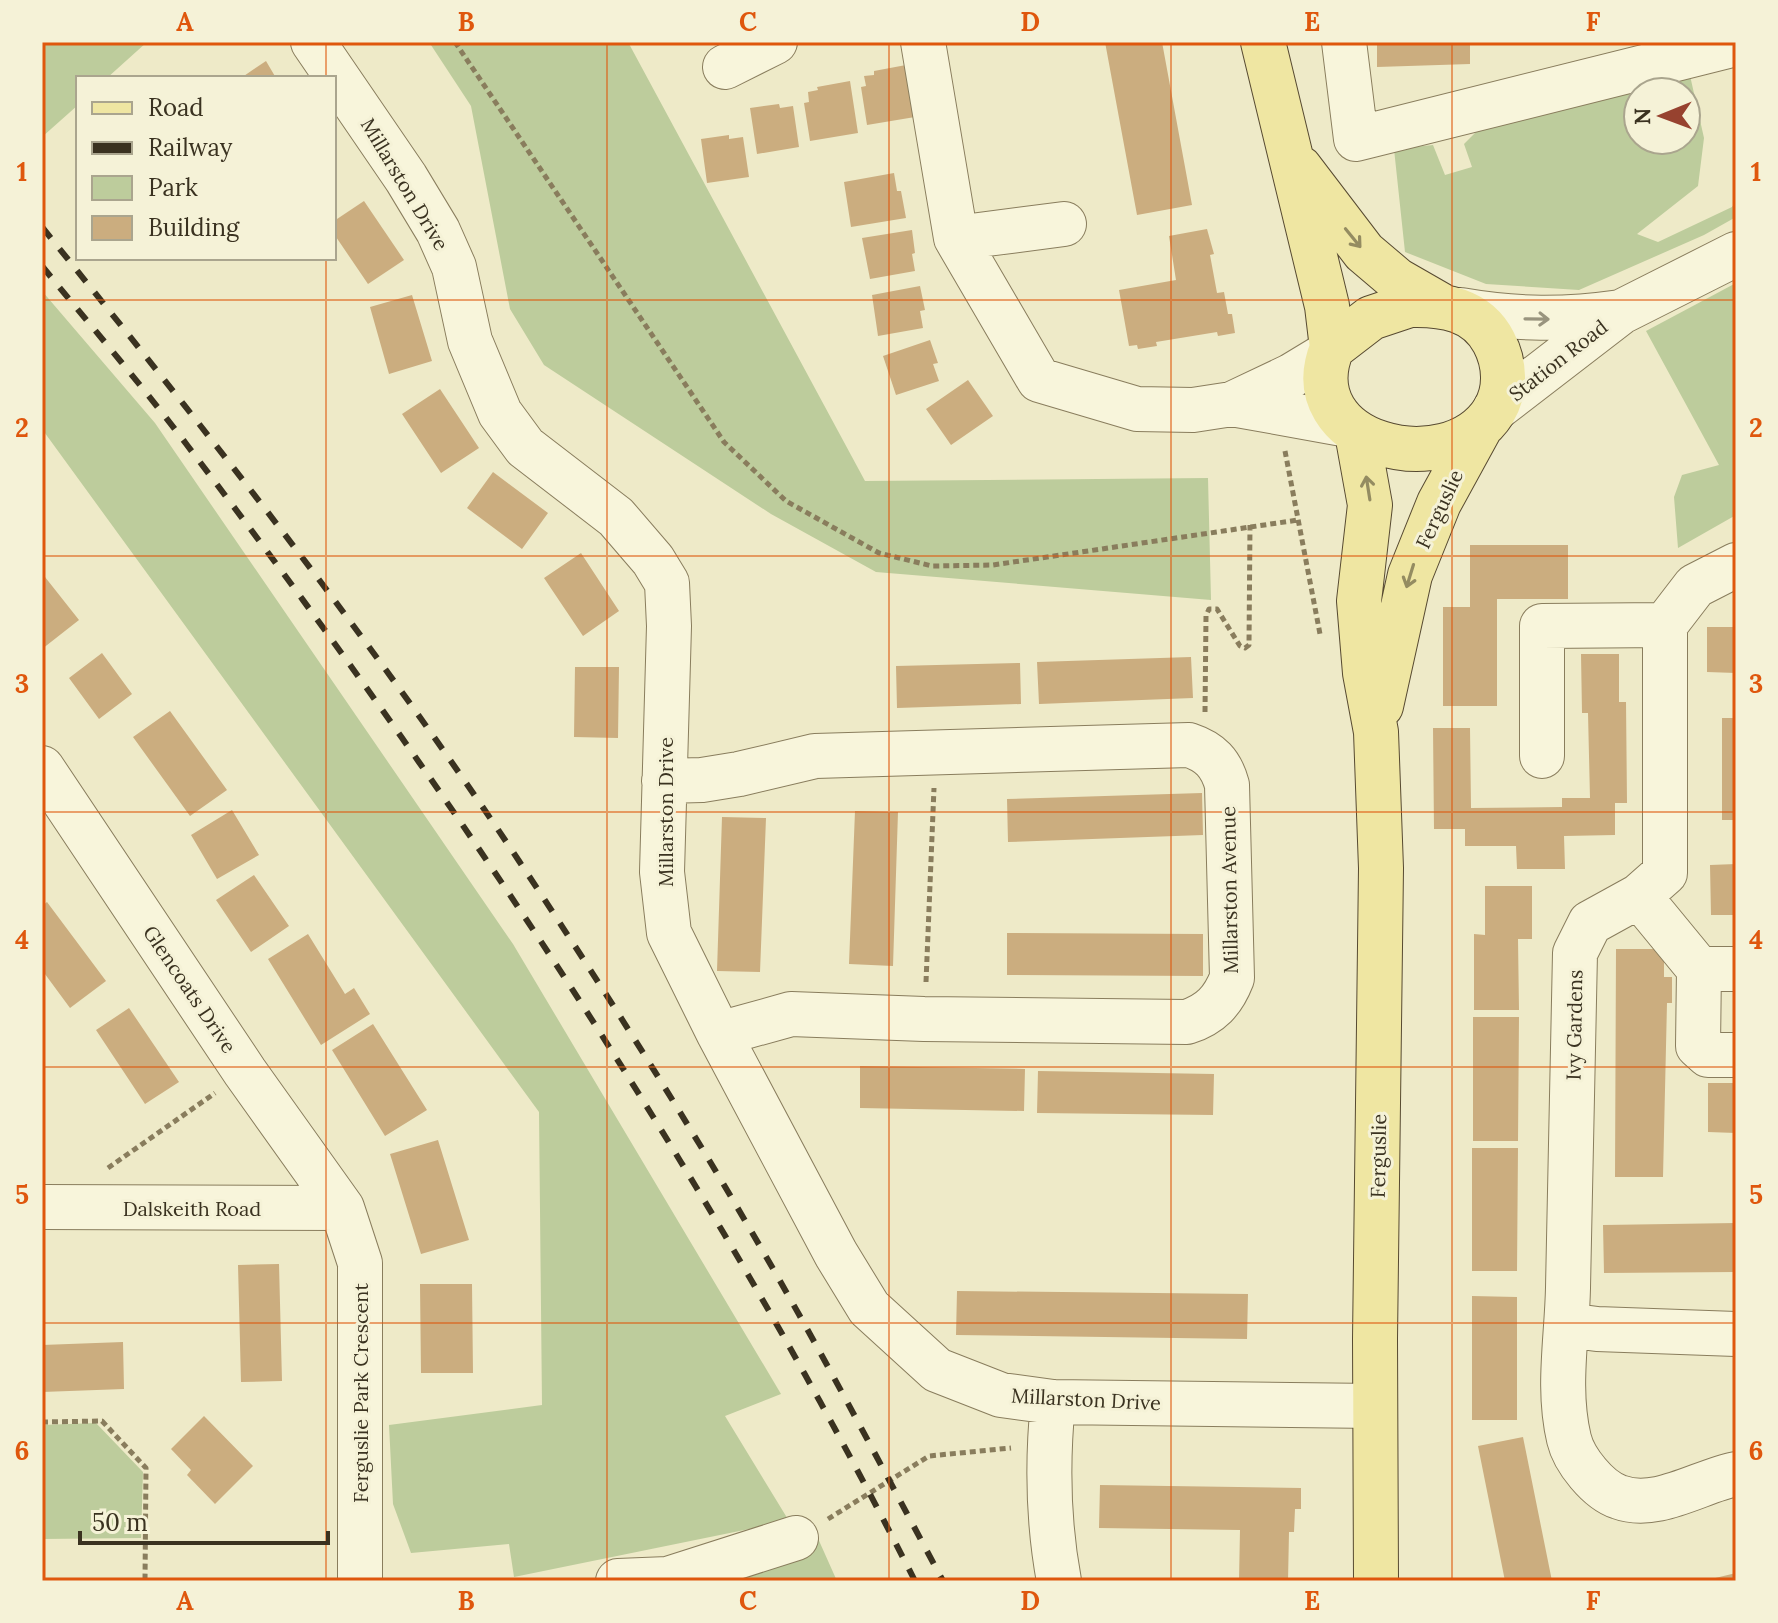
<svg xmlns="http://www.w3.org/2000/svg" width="1778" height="1623" font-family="Lora,serif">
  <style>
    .green { fill: #bdcc9c; fill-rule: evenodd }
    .building { fill: #cbad7f }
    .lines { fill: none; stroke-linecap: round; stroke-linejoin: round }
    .minor-casing { stroke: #897d5d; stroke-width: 46 }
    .major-casing { stroke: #574a31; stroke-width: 46 }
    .path { stroke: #897d5d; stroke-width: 5; stroke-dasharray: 6 4; stroke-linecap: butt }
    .minor { stroke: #f8f5db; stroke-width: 44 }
    .major { stroke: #efe6a2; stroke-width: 44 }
    .rail { stroke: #3a3220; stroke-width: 6; stroke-dasharray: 14 14; stroke-linecap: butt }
    .oneway { stroke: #948c61 }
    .oneway2 { stroke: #99947e }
    .grid { fill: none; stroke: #df570d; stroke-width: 2; stroke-opacity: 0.55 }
    .labels { text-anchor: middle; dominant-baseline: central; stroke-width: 6; stroke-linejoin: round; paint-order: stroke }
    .street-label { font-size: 20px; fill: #3a3220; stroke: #f5f2d7 }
    .neatline { fill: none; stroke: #df570d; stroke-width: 3 }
    .grid-label { font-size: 26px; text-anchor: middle; font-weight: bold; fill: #df570d }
  </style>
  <rect width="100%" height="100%" fill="#eeeac8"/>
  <!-- green -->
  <path class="green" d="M42 42H147L107 78H78V105L42 137Z
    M429 42H628L865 481 1208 478 1211 600 876 572 771 514 544 365 510 309 471 106Z
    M1689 71 1704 138 1698 186 1637 234 1658 242 1732 207 1736 201V217L1704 235 1579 290 1486 284 1405 252 1394 149 1433 145 1445 175 1472 167 1464 144 1488 120ZM1638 92H1686V140H1638Z
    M1736 283V515L1678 548 1674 497 1682 475 1719 465 1646 331Z
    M42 291 155 423 513 944 781 1394 725 1416 789 1521 514 1577 509 1544 411 1553 393 1504 389 1425 542 1405 539 1112 42 429Z
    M96 1423 143 1472 141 1538 42 1539V1425Z
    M816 1534 837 1581H618Z"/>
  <!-- building -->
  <path class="building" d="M1105 42H1162L1192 205 1137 215Z
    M1377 42H1470V64L1377 67Z
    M266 61 276 78H241L254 69Z
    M906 65 915 117 867 125 861 87 866 86 864 76 874 75V71Z
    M850 81 858 133 810 141 804 103 809 102 808 92 818 90 817 87Z
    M779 104 780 108 793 106 799 147 757 154 750 108Z
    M729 135V139L743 137 749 177 707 183 701 139Z
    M894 173 897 191H901L906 218 851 227 844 182Z
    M364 201 404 260 368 284 334 234V221Z
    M1207 229 1214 254 1210 255 1217 293 1224 292 1228 314H1232L1235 333 1218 336 1217 332 1156 342 1157 346 1138 349 1137 345 1129 346 1119 290 1176 280 1169 236Z
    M912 230 915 253 912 254 915 271 870 279 862 238Z
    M920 286 925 310 920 311 923 328 878 336 872 295Z
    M412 295 432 361 389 374 370 307Z
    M930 340 938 363 933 364 939 381 896 395 883 356Z
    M968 380 993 416 951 445 926 409Z
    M440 389 479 448 441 473 402 414Z
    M493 472 548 513 522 549 467 508Z
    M1470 545H1568V599H1497V706H1443V607H1470Z
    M581 553 619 611 583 636 544 578Z
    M45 577 79 620 42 649V579Z
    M1707 627H1736V673L1707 672Z
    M102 653 132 694 99 719 69 678Z
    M1581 654H1619V702H1626L1627 803H1615V835L1564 836 1565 869H1517L1516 846H1465V829H1434L1433 728H1470L1471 808 1562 807V798H1590L1588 713H1582Z
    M1191 657 1193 698 1039 704 1037 662Z
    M1020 663 1021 704 897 708 896 666Z
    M575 667H619L618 738 574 737Z
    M170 711 227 790 190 816 133 737Z
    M1722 718H1736V820H1722Z
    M1202 793 1203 835 1008 842 1007 799Z
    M232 810 259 855 217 879 191 835Z
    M855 811 898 812 893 966 849 964Z
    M722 817 766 818 760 972 717 971Z
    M1736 864V915H1711L1710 865Z
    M254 875 289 926 251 952 216 900Z
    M1485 886H1532V939H1518L1519 1010H1474V934L1485 935Z
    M47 902 106 981 70 1008 42 970V906Z
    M1007 933 1203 934V976L1007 975Z
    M308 934 345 994 354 988 370 1014 321 1045 268 959Z
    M1616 949H1664V977H1672V1003H1667L1663 1177H1615Z
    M129 1008 179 1082 145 1104 96 1030Z
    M1473 1017H1519L1518 1141H1473Z
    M373 1024 427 1110 385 1136 332 1050Z
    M860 1066 1025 1069 1024 1111 860 1108Z
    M1038 1071 1214 1074 1213 1115 1037 1113Z
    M1708 1083H1736V1133L1708 1132Z
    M438 1140 469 1240 421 1254 390 1154Z
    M1472 1148H1518L1517 1271H1472Z
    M1736 1223V1272L1604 1273 1603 1225Z
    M279 1264 282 1381 241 1382 238 1265Z
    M420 1284H472L473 1373H421Z
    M957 1291 1248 1294 1247 1339 956 1335Z
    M1472 1296 1517 1297V1420H1472Z
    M123 1342 124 1389 42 1392V1345Z
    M204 1416 253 1466 215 1504 187 1475 191 1470 171 1449Z
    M1523 1437 1552 1581H1505L1478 1446Z
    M1100 1485 1301 1488V1509H1295L1294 1532H1289L1288 1581H1239L1240 1530 1099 1528Z
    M1736 1573V1581H1707V1580Z"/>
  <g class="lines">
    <!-- minor casing -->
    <g class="minor-casing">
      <path id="minor" d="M313 42 406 178 438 231 454 267 470 341 500 413 525 447 616 517 653 560 667 583 669 626 662 872 669 933 719 1034 836 1254 869 1308 937 1370 1001 1395 1053 1402 1375 1406
        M923 42 956 238 1039 380 1137 409 1193 410 1232 404 1343 424
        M1344 42 1356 139 1736 44
        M725 67 775 42
        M956 238 1064 224
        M1460 310C1518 320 1564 320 1621 312
        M1232 404 1291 376 1329 353
        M1495 409 1621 312 1736 254
        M1736 565 1695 586 1665 625V873L1639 896 1590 923 1575 953C1573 1064 1570 1176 1568 1288 1567 1338 1557 1389 1569 1439 1574 1460 1598 1490 1619 1497 1657 1511 1700 1481 1736 1474
        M1542 756V626L1665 625
        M42 768 245 1072 342 1208 360 1263V1581
        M664 781 702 780 739 774 815 756 1189 745C1210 752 1221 763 1227 785L1232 978C1223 1001 1211 1014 1187 1022L924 1019 791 1014 719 1034
        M1639 896 1699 969 1698 1046 1708 1055H1736
        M1699 969H1736
        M42 1207 342 1208
        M1567 1325 1597 1329 1736 1334
        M1053 1402C1047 1462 1048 1522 1059 1581
        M618 1581 668 1579 796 1538"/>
    </g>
    <!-- major casing -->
    <g class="major-casing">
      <path id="major" d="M1263 42 1327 306 1332 348
        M1300 168 1364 252 1397 280 1444 307
        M1410 305C1443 304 1477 309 1494 342 1505 363 1507 390 1494 411 1448 484 1292 445 1332 348L1371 318Z
        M1357 433 1370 505 1359 601 1365 673 1376 732 1381 868 1375 1339 1376 1581
        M1381 706 1410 575 1439 503 1479 430"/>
    </g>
    <!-- path -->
    <path class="path" d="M455 42 724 442 786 501 879 553 932 566 993 565 1298 520
      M1285 451 1320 634
      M1205 712 1206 616 1209 609H1217L1240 646 1245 648 1249 645 1250 525
      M926 982 934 788
      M108 1168 215 1093
      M42 1422 102 1421 146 1468 145 1581
      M828 1519 929 1456 1011 1448"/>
    <!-- minor -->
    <use href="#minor" class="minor"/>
    <!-- major -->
    <use href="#major" class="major"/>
    <!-- rail -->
    <path class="rail" d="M42 227C208 433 373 641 519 861 622 1016 721 1174 811 1336 856 1417 899 1499 943 1581
      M42 266C90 325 141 384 187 445 460 803 711 1179 915 1581"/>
  </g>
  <!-- one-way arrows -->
  <defs><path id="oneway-shaft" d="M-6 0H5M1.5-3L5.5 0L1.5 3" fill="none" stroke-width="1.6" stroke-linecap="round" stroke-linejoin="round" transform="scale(2)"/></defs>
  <g class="oneway">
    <use href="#oneway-shaft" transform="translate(1353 238) rotate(51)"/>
    <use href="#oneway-shaft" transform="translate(1368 488) rotate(-99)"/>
    <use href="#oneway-shaft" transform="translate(1410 576) rotate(107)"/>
  </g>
  <use class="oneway2" href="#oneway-shaft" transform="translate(1537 319) rotate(1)"/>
  <!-- grid -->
  <path class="grid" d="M326 42V78M607 42V1581M889 42V1581M1171 42V1581M1452 42V1581M326 258V1581M42 300H1736M42 556H1736M42 812H1736M42 1067H1736M42 1323H1736"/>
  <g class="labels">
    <!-- street labels -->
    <g class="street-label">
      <text transform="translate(405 184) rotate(59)">Millarston Drive</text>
      <text transform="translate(1558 360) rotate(-38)">Station Road</text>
      <text transform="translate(1439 509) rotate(-65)">Ferguslie</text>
      <text transform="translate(665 812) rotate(-90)">Millarston Drive</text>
      <text transform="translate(1229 890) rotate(-91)">Millarston Avenue</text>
      <text transform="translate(190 989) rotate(56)">Glencoats Drive</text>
      <text transform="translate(1574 1025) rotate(-89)">Ivy Gardens</text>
      <text transform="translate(1378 1156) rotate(-89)">Ferguslie</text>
      <text x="192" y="1208">Dalskeith Road</text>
      <text transform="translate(360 1393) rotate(-90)">Ferguslie Park Crescent</text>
      <text transform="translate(1086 1399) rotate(3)">Millarston Drive</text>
    </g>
  </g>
  <!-- border -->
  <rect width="1778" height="1623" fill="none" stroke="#f5f2d7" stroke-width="88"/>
  <!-- legend -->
  <rect x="76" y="76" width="260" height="184" fill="#f5f2d7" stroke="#aaa58e" stroke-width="2"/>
  <rect x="92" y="102" width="40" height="12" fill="#efe6a2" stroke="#aaa58e" stroke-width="2"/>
  <text x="148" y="116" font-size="24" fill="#3a3220">Road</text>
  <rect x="92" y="142" width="40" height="12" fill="#3a3220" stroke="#aaa58e" stroke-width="2"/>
  <text x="148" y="156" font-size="24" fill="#3a3220">Railway</text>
  <rect x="92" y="176" width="40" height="24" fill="#bdcc9c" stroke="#aaa58e" stroke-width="2"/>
  <text x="148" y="196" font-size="24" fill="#3a3220">Park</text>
  <rect x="92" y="216" width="40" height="24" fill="#cbad7f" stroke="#aaa58e" stroke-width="2"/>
  <text x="148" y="236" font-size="24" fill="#3a3220">Building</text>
  <!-- north arrow -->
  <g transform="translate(1662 116) rotate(269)"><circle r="38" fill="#f5f2d7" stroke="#aaa58e" stroke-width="2"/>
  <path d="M0-6L14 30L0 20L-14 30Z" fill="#97422f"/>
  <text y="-12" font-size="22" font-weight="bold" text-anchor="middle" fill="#3a3220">N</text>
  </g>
  <!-- scale -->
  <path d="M80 1531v12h248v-12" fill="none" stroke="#3a3220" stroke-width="4"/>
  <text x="92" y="1531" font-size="24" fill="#3a3220" stroke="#f5f2d7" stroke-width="6" paint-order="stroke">50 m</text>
  <rect x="44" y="44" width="1690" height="1535" class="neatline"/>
  <g class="grid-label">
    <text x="185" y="31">A</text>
    <text x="466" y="31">B</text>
    <text x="748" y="31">C</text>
    <text x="1030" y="31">D</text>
    <text x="1312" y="31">E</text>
    <text x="1593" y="31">F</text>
    <text x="22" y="181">1</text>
    <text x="1756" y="181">1</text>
    <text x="22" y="437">2</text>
    <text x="1756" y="437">2</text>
    <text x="22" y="693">3</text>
    <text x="1756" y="693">3</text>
    <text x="22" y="949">4</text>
    <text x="1756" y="949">4</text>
    <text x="22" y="1204">5</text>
    <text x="1756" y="1204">5</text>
    <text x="22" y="1460">6</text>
    <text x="1756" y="1460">6</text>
    <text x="185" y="1610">A</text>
    <text x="466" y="1610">B</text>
    <text x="748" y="1610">C</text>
    <text x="1030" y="1610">D</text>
    <text x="1312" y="1610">E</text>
    <text x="1593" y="1610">F</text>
  </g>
</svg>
